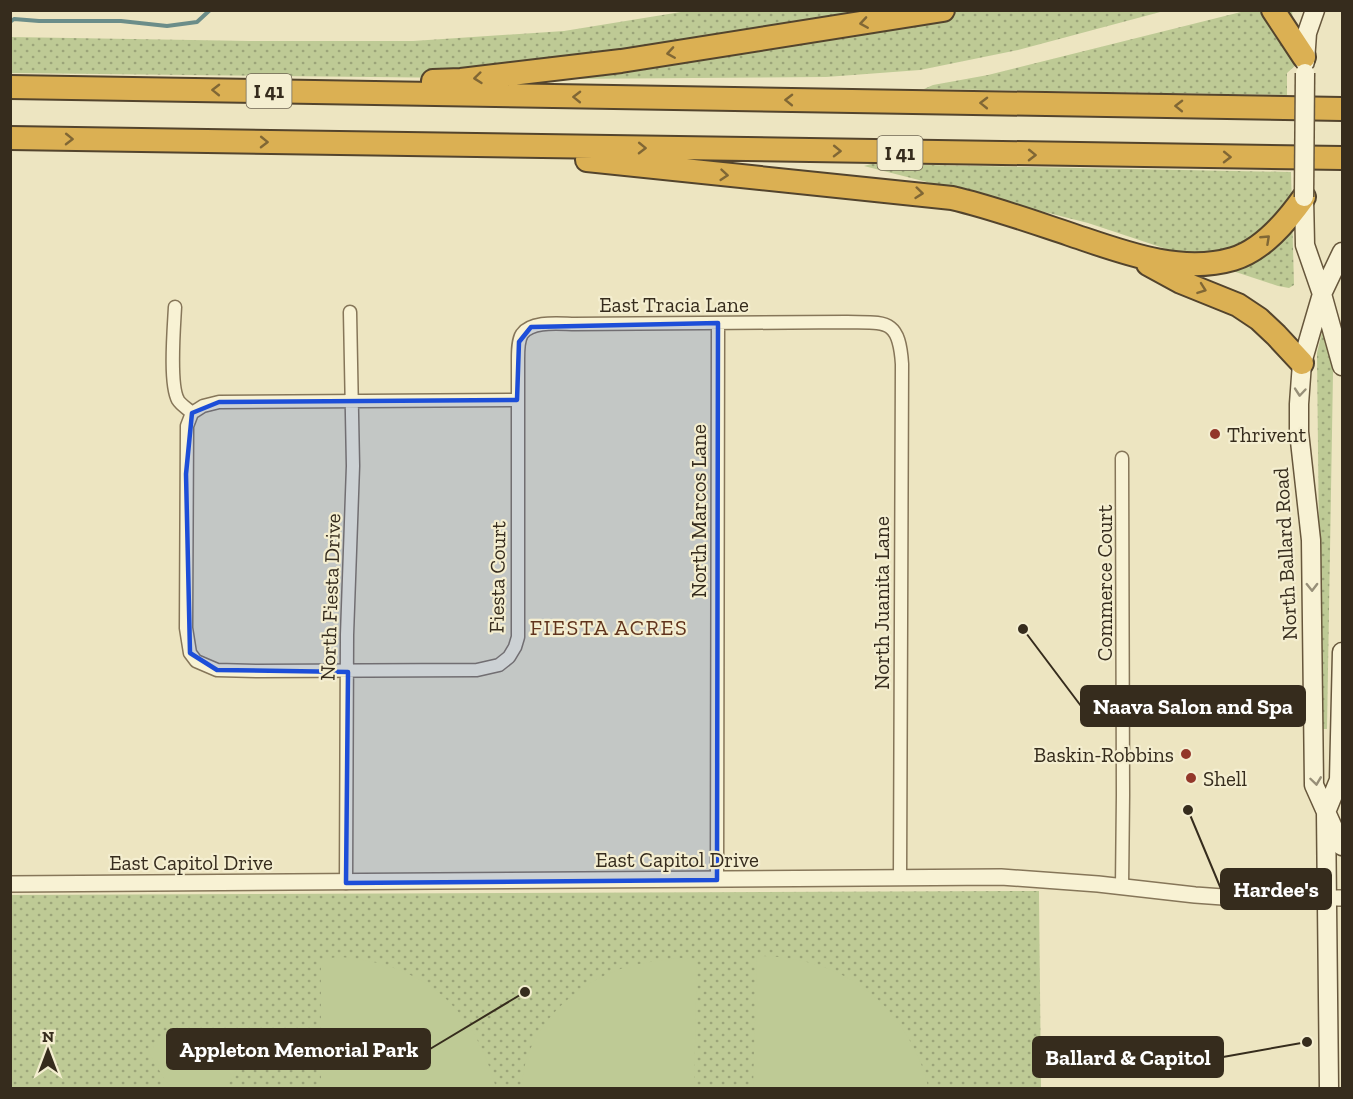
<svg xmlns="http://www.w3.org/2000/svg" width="1353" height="1099" font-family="'Zilla Slab',serif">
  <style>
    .grass { fill: url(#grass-dots) }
    .garden { fill: #beca95 }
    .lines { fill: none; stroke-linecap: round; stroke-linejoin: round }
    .stream { stroke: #6b8d89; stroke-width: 4 }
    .minor-casing { stroke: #867659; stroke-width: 15 }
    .tertiary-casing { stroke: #867659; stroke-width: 18 }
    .secondary-casing { stroke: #67573c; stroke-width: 21 }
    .motorway-casing { stroke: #53442d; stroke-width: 26 }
    .minor { stroke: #f8f2d4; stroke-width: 12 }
    .tertiary { stroke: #f8f2d4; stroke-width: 15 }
    .secondary { stroke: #f8f2d4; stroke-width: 18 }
    .motorway { stroke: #dbb053; stroke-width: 22 }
    .secondary-bridge-casing { stroke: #67573c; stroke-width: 21; stroke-linecap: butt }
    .secondary-bridge { stroke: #f8f2d4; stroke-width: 18 }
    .oneway { stroke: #806735 }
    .oneway2 { stroke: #978f78 }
    .marked { fill: #1d4ed8; fill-opacity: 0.2; stroke: #1d4ed8; stroke-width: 4.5; stroke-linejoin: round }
    .poi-dot { fill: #93372a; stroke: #f4eed0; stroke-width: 2 }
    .labels { text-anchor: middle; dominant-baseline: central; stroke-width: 4.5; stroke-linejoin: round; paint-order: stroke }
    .shield { fill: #f4eed0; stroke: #6f6653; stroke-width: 1.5 }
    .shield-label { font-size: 20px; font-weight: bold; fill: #362c1d }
    .street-label { font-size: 21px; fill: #362c1d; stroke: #f4eed0 }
    .poi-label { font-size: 21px; fill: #362c1d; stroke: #f4eed0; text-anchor: start }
    .neighbourhood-label { font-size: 22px; letter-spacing: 1.5px; fill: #61341d; stroke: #f4eed0 }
    .leader { fill: none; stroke: #362c1d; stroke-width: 2 }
    .callout-dot { fill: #362c1d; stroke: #f4eed0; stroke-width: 2 }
    .callout { fill: #362c1d; stroke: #362c1d; stroke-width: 2 }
    .callout-label { font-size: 22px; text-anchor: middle; font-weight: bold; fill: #fff }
  </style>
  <defs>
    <pattern id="grass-dots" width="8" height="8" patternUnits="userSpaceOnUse" patternTransform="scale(1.5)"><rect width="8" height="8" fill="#beca95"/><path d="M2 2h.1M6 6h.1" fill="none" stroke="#9ba479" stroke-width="1.8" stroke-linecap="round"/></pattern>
  </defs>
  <rect width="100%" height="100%" fill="#ede5c1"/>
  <!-- grass -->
  <path class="grass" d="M687 11H1164L1018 50 920 70 826 77 555 79 11 73V37L251 41H413L564 31Z
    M1245 11H1292L1297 64 1287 73V95L924 89 933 85 988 75Z
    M871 164 1291 172 1294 285 1289 288 1278 286 1088 223 864 166Z
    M1334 314 1327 729H1321L1317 353 1324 324Z
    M1039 891 1041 1088H11L10 895Z"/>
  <!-- garden -->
  <path class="garden" d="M757 956C821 956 878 983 910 1041 918 1056 926 1072 928 1088H753Z
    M340 957C424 964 474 1007 496 1088H321V959Z
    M679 958 697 959 694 1088H521C523 1079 523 1070 526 1061 538 1020 576 986 615 971 635 963 657 961 679 958Z
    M196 1029 225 1033 248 1049 231 1081 223 1088H174L166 1082 148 1051 170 1035Z"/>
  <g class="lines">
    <!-- stream -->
    <path class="stream" d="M10 22 14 19 39 21H121L167 26 197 22 210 10"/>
    <!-- minor casing -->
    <g class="minor-casing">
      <path id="minor" d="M175 307C174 327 169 384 178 400 181 405 188 409 192 413
        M517 400 219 402 203 406 192 413 187 426 186 628 190 653 196 661 217 670 258 671 477 670 499 665 509 657 515 647 518 637V359C518 351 518 340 522 334 532 320 561 324 575 324L847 322C886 323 899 318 902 364L900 878
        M717 880 718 323
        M346 883 347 635 353 466 350 312
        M1122 887 1123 795 1122 458"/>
    </g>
    <!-- tertiary casing -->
    <g class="tertiary-casing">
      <path id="tertiary" d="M10 884 1001 877 1098 884 1195 895 1237 898H1342"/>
    </g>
    <!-- secondary casing -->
    <g class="secondary-casing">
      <path id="secondary" d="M1305 62 1307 33 1315 10
        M1304 197 1305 245 1322 294 1342 366
        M1342 252 1322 294 1310 335 1302 363 1299 404V432L1311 540 1314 785 1335 832 1342 846
        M1329 1088 1326 812 1339 780 1342 652"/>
    </g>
    <!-- motorway casing -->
    <g class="motorway-casing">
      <path id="motorway" d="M1273 10 1304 57
        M433 81 461 80 621 61 943 10
        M10 87 1342 109
        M10 138 1342 158
        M587 160 952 198C991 207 1030 221 1069 234 1120 251 1179 275 1233 259 1263 250 1287 221 1304 197
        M1148 264 1181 282 1238 305 1259 319 1276 335 1302 363"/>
    </g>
    <!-- minor -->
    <use href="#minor" class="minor"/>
    <!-- tertiary -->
    <use href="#tertiary" class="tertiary"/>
    <!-- secondary -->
    <use href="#secondary" class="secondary"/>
    <!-- motorway -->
    <use href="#motorway" class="motorway"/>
    <!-- secondary-bridge casing -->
    <g class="secondary-bridge-casing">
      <path id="secondary-bridge" d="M1304 197 1305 73"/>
    </g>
    <!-- secondary-bridge -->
    <use href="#secondary-bridge" class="secondary-bridge"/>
  </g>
  <!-- one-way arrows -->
  <defs><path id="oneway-chevron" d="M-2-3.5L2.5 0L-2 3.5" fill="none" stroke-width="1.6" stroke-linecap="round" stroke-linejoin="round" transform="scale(1.5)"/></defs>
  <g class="oneway">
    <use href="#oneway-chevron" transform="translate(864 23) rotate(171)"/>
    <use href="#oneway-chevron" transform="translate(671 53) rotate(171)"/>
    <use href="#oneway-chevron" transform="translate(478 78) rotate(174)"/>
    <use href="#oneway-chevron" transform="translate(216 90) rotate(-179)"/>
    <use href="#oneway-chevron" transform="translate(577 97) rotate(-179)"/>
    <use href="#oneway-chevron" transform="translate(789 100) rotate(-179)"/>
    <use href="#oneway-chevron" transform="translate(984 103) rotate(-179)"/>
    <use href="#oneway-chevron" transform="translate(1179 106) rotate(-179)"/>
    <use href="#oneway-chevron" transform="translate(69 139) rotate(1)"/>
    <use href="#oneway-chevron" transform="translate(264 142) rotate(1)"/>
    <use href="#oneway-chevron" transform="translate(642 148) rotate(1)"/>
    <use href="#oneway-chevron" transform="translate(837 151) rotate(1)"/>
    <use href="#oneway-chevron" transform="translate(1032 155) rotate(1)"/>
    <use href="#oneway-chevron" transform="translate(1227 157) rotate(1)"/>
    <use href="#oneway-chevron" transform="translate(724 175) rotate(5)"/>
    <use href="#oneway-chevron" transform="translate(919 193) rotate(6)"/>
    <use href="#oneway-chevron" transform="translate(1266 239) rotate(-43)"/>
    <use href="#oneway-chevron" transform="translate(1202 289) rotate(20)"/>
  </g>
  <g class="oneway2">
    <use href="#oneway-chevron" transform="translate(1300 392) rotate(95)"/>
    <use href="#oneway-chevron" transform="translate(1312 587) rotate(89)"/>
    <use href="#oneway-chevron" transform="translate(1316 781) rotate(82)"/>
  </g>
  <!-- marked area -->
  <path class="marked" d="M718 323 717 880 346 883 348 672 217 670 190 653 186 474 192 413 219 402 517 400 519 342 531 327Z"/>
  <!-- markers -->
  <g class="poi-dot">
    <circle cx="1215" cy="434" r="6"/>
    <circle cx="1186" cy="754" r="6"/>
    <circle cx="1191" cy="778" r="6"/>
  </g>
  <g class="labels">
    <!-- shield labels -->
    <g class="shield">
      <rect x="246.5" y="74" width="45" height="34" rx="4.5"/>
      <rect x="877.5" y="136" width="45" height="34" rx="4.5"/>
    </g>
    <g class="shield-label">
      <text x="269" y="91">I 41</text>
      <text x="900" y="153">I 41</text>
    </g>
    <!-- street labels -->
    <g class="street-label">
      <text x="674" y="304">East Tracia Lane</text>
      <text transform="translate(698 511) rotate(-90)">North Marcos Lane</text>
      <text transform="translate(1285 554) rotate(-93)">North Ballard Road</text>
      <text transform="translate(497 577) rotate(-89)">Fiesta Court</text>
      <text transform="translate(1104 583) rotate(-90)">Commerce Court</text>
      <text transform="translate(330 597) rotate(-88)">North Fiesta Drive</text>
      <text transform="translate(881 603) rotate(-90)">North Juanita Lane</text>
      <text x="677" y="859">East Capitol Drive</text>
      <text x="191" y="862">East Capitol Drive</text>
    </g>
    <!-- poi labels -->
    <g class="poi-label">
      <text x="1227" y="434">Thrivent</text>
      <text x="1174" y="754" text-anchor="end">Baskin-Robbins</text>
      <text x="1203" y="778">Shell</text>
    </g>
    <!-- neighbourhood labels -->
    <g class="neighbourhood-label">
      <text x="609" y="627">FIESTA ACRES</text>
    </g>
  </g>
  <!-- callouts -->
  <path class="leader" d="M1023 629L1081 706M1188 810L1221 889M525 992L430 1049M1307 1042L1223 1057"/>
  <g class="callout-dot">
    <circle cx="1023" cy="629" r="6"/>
    <circle cx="1188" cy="810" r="6"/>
    <circle cx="525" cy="992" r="6"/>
    <circle cx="1307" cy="1042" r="6"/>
  </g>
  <g class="callout">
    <rect x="1081" y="686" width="224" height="40" rx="6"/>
    <rect x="1221" y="869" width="110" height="40" rx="6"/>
    <rect x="167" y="1029" width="263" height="40" rx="6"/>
    <rect x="1033" y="1037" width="190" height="40" rx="6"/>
  </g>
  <g class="callout-label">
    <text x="1193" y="714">Naava Salon and Spa</text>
    <text x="1276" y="897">Hardee's</text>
    <text x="299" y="1057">Appleton Memorial Park</text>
    <text x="1128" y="1065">Ballard &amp; Capitol</text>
  </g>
  <!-- border -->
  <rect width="1353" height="1099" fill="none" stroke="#362c1d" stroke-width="24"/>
  <!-- north arrow -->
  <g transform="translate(48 1051)" stroke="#f4eed0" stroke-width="4.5" paint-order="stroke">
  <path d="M0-4.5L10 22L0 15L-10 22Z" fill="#362c1d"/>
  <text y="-9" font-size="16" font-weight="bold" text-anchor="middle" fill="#362c1d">N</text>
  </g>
</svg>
